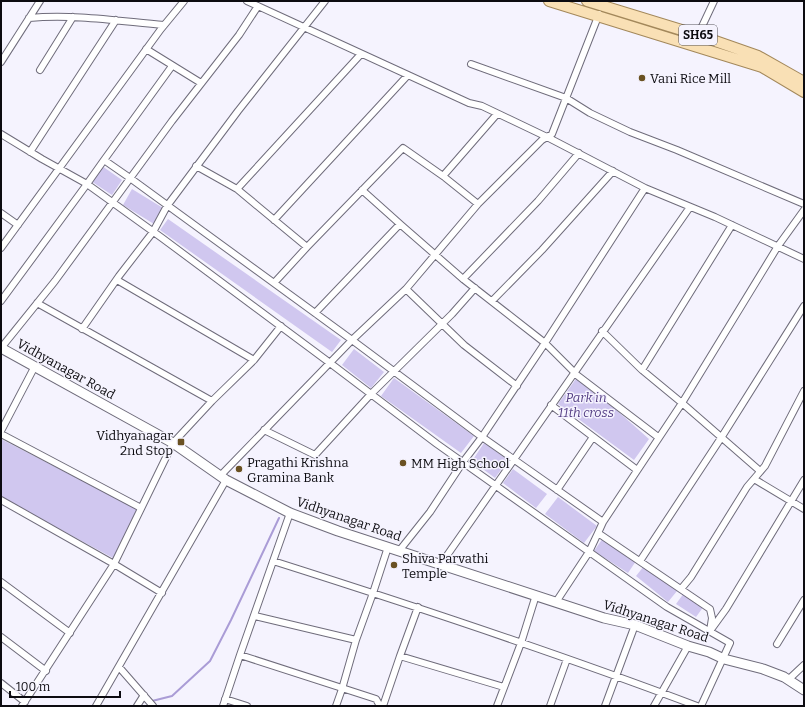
<svg xmlns="http://www.w3.org/2000/svg" width="805" height="707" font-family="Bitter,serif">
  <style>
    .green { fill: #d0c7ef }
    .lines { fill: none; stroke-linecap: round; stroke-linejoin: round }
    .stream { stroke: #aa9cd6; stroke-width: 2 }
    .street-casing { stroke: #6f6c7b; stroke-width: 8 }
    .secondary-casing { stroke: #6f6c7b; stroke-width: 11 }
    .primary-casing { stroke: #a3885b; stroke-width: 12 }
    .street { stroke: #fff; stroke-width: 6 }
    .secondary { stroke: #fff; stroke-width: 9 }
    .primary { stroke: #f9e0b5; stroke-width: 10 }
    .poi-dot { fill: #6a5122; stroke: #f5f3fe; stroke-width: 1.5 }
    .labels { text-anchor: middle; dominant-baseline: central; stroke-width: 3; stroke-linejoin: round; paint-order: stroke }
    .shield { fill: #f5f3fe; stroke: #525157; stroke-width: 1 }
    .shield-label { font-size: 12px; font-weight: bold; fill: #0c0b10 }
    .poi-label { font-size: 13px; fill: #0c0b10; stroke: #f5f3fe; text-anchor: start }
    .street-label { font-size: 13px; fill: #0c0b10; stroke: #f5f3fe }
    .park-label { font-size: 13px; font-style: italic; fill: #543e84; stroke: #f5f3fe }
  </style>
  <rect width="100%" height="100%" fill="#f5f3fe"/>
  <!-- green -->
  <path class="green" d="M102 166 122 180 112 195 91 181Z
    M132 189 163 208 154 224 123 205Z
    M168 219 341 340 332 352 160 230Z
    M354 349 384 372 371 388 342 365Z
    M578 376 649 439 634 460 558 404Z
    M394 378 474 436 461 453 381 396Z
    M1 439 137 509 113 558 1 497Z
    M484 443 508 460 495 478 472 461Z
    M513 469 547 494 536 508 503 483Z
    M558 497 597 526 584 543 545 514Z
    M603 538 636 561 628 573 594 551Z
    M644 566 677 591 668 602 636 576Z
    M684 593 704 606 696 617 676 604Z"/>
  <g class="lines">
    <!-- stream -->
    <path class="stream" d="M152 701 172 696 210 661 231 620 279 518"/>
    <!-- street casing -->
    <g class="street-casing">
      <path id="street" d="M247 1 469 103 482 106 547 137 645 188 543 346 482 437 463 462 430 512 399 551
        M29 18C74 14 118 21 164 25
        M698 35 714 1
        M146 49 201 83
        M361 54 237 189 307 247 403 148 443 176 478 204
        M1 62 40 1
        M471 64 566 98 590 113 630 132 677 150 804 204
        M40 70 73 17
        M1 134 42 159 87 184 1 301
        M30 152 116 20
        M104 160 172 66
        M196 166 237 189
        M443 176 497 114
        M645 188 715 217 804 259
        M1 213 18 225
        M274 220 408 75
        M400 224 463 279 545 343 578 376 658 437
        M1 248 161 29 184 1
        M463 279 538 201 579 153
        M117 280 254 360 281 326
        M274 283 307 247
        M406 289 464 345 517 386
        M492 301 542 250 613 171
        M37 303 212 401 254 360
        M315 313 400 224 362 190
        M82 329 119 276 153 232 167 206 238 111 325 1
        M602 331 642 370 732 225
        M1 348 55 281 172 121 239 35 258 6
        M642 370 682 403 778 246 804 210
        M551 405 637 470
        M264 430 315 455 371 394 452 314 475 288
        M1 431 35 366
        M1 434 141 508
        M220 476 352 340 406 289 478 204 542 140 552 134 599 14
        M754 479 804 509
        M557 490 593 437
        M1 500 114 564 162 593
        M603 522 682 403 760 471
        M273 561C415 606 557 653 697 706
        M640 561 721 438 804 306
        M441 564 690 207
        M1 582 70 633
        M681 589 691 577 747 487 765 466 804 391
        M556 602 589 552 598 533
        M255 616 356 640
        M1 637 46 671
        M777 644 804 600
        M240 655 376 699 380 706
        M400 656 504 687
        M119 667 153 706
        M788 680 804 665
        M1 683 25 702
        M225 699 247 706
        M22 706 114 564 173 443 212 401
        M96 706 226 480
        M137 706 144 695
        M223 706 240 655 290 513
        M336 706 342 689 356 640 373 593 388 547
        M383 706 400 656 418 607
        M497 706 521 643 536 595
        M550 706 567 659
        M605 706 635 625
        M654 706 688 646
        M701 706 730 643 667 607 437 444 330 363 162 238 87 184 104 160 130 178 352 340 482 437 603 522 598 533 710 609 712 618 710 631 726 609 804 480"/>
    </g>
    <!-- secondary casing -->
    <g class="secondary-casing">
      <path id="secondary" d="M1 348 173 443 226 480 290 513 338 531 604 618 635 625 688 646 709 652 724 659 763 669 784 677 804 690"/>
    </g>
    <!-- primary casing -->
    <g class="primary-casing">
      <path id="primary" d="M549 1 762 67 804 92
        M587 1 698 35 758 56 804 82"/>
    </g>
    <!-- street -->
    <use href="#street" class="street"/>
    <!-- secondary -->
    <use href="#secondary" class="secondary"/>
    <!-- primary -->
    <use href="#primary" class="primary"/>
  </g>
  <!-- markers -->
  <g class="poi-dot">
    <circle cx="642" cy="78" r="4"/>
    <rect x="177" y="438" width="8" height="8" rx="2"/>
    <circle cx="403" cy="463" r="4"/>
    <circle cx="239" cy="469" r="4"/>
    <circle cx="394" cy="565" r="4"/>
  </g>
  <g class="labels">
    <!-- shield labels -->
    <rect class="shield" x="679" y="25" width="38" height="20" rx="3"/>
    <g class="shield-label">
      <text x="698" y="35">SH65</text>
    </g>
    <!-- poi labels -->
    <g class="poi-label">
      <text x="650" y="78">Vani Rice Mill</text>
      <text x="173" y="435" text-anchor="end">Vidhyanagar<tspan x="173" dy="15">2nd Stop</tspan></text>
      <text x="247" y="462">Pragathi Krishna<tspan x="247" dy="15">Gramina Bank</tspan></text>
      <text x="411" y="463">MM High School</text>
      <text x="402" y="558">Shiva Parvathi<tspan x="402" dy="15">Temple</tspan></text>
    </g>
    <!-- street labels -->
    <g class="street-label">
      <text transform="translate(66 369) rotate(29)">Vidhyanagar Road</text>
      <text transform="translate(349 519) rotate(19)">Vidhyanagar Road</text>
      <text transform="translate(656 621) rotate(18)">Vidhyanagar Road</text>
    </g>
    <!-- park labels -->
    <g class="park-label">
      <text x="586" y="397">Park in<tspan x="586" dy="15">11th cross</tspan></text>
    </g>
  </g>
  <!-- border -->
  <rect width="805" height="707" fill="none" stroke="#0c0b10" stroke-width="4"/>
  <!-- scale -->
  <path d="M10 691v6h110v-6" fill="none" stroke="#0c0b10" stroke-width="2"/>
  <text x="16" y="691" font-size="12" fill="#0c0b10" stroke="#f5f3fe" stroke-width="3" paint-order="stroke">100 m</text>
</svg>
